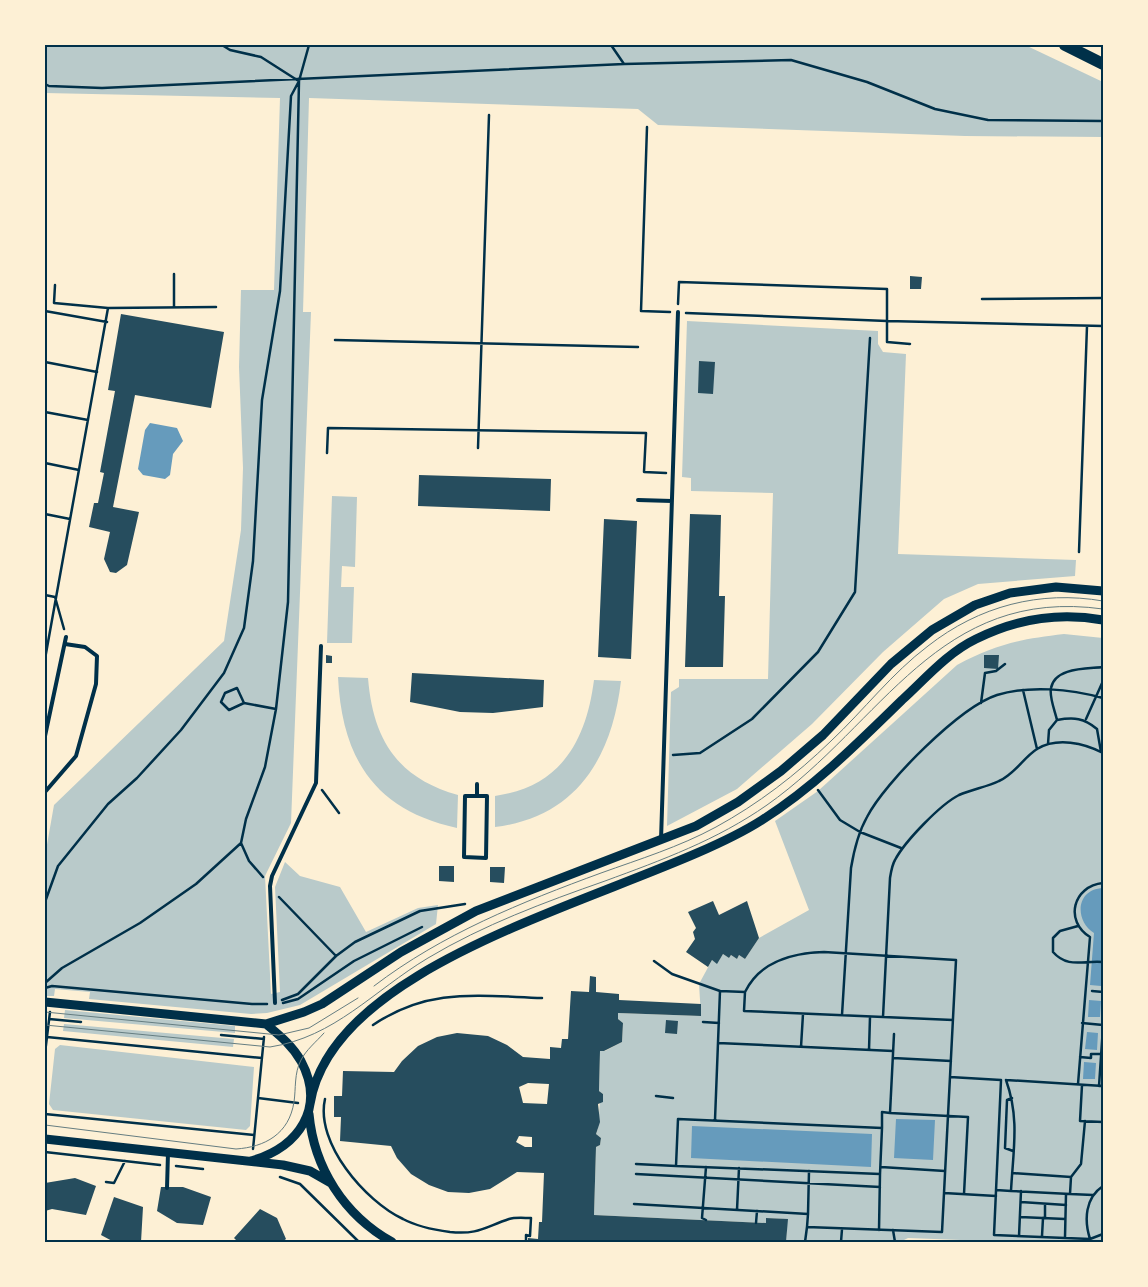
<svg xmlns="http://www.w3.org/2000/svg" width="1148" height="1287" font-family="'IBM Plex Sans',sans-serif">
  <style>
    .green { fill: #b9caca }
    .water { fill: #669bbc }
    .building { fill: #264d5e; fill-rule: evenodd }
    .lines { fill: none; stroke-linecap: round; stroke-linejoin: round }
    .path { stroke: #003049; stroke-width: 2.5 }
    .service { stroke: #003049; stroke-width: 4 }
    .tertiary { stroke: #003049; stroke-width: 9 }
    .trunk { stroke: #003049; stroke-width: 12 }
    .tram { stroke: #657d81; stroke-width: 1 }
    .neatline { fill: none; stroke: #003049; stroke-width: 2 }
  </style>
  <rect width="100%" height="100%" fill="#fdf0d5"/>
  <!-- green -->
  <path class="green" d="M45 45H1025L1103 82V137L965 136 658 125 638 109 309 98 303 312H311L291 823 265 876 271 994 280 992 275 887 285 862 300 876 340 887 366 932 418 908 438 905 436 924 300 1005 267 1013 251 1014 89 999 90 992 55 989 54 996H45V856L54 805 224 641 241 530 243 468 239 367 241 290H274L280 98 45 93Z
    M687 321 878 331V344L883 352 906 354 898 554 1076 560 1075 576 978 584 944 599 883 652 812 724 737 789 667 826 671 692 679 687V679H768L773 493 691 491V478L682 477Z
    M332 496 357 497 355 567 342 566 341 587H354L352 643H327Z
    M1064 634 1103 638V1242H1013L908 1238 900 1242H786L787 1227 784 1219 767 1218 766 1223 594 1215 596 1147 600 1145 601 1138 596 1134C602 1120 596 1107 603 1094L599 1091 600 1051H605L622 1042 623 1023 618 1019V1013L701 1016 699 984 712 960 717 963 723 954 729 958 731 955 737 959 739 955 745 959 759 938 809 910 775 821 818 791 957 665C996 644 1021 639 1064 634Z
    M338 677 368 678C373 739 397 778 458 795L457 828C375 810 342 759 338 677Z
    M594 680 621 681C612 757 577 817 495 827V796C560 787 586 742 594 680Z
    M65 1010 235 1026V1033L64 1018Z
    M64 1024 234 1039 233 1047 63 1031Z
    M60 1045 254 1067 250 1126 246 1130 53 1110 49 1104 55 1049Z"/>
  <!-- water -->
  <path class="water" d="M150 423 177 428 183 441 173 454 170 475 165 479 143 475 138 469 145 430Z
    M1103 888 1101 986 1090 985 1094 933C1074 920 1076 889 1103 888Z
    M1089 1000 1101 1001 1100 1017H1088Z
    M1087 1032 1098 1033 1097 1050 1085 1049Z
    M1084 1062 1096 1063 1095 1079H1083Z
    M896 1119 935 1120 933 1160 894 1158Z
    M692 1126 872 1134 871 1167 691 1158Z"/>
  <!-- building -->
  <path class="building" d="M910 276 922 277 921 289H910Z
    M121 314 224 332 211 408 135 395 113 507 139 512 127 565 116 573 110 572 104 559 110 532 89 527 94 503H98L104 473 100 472 115 391 108 390Z
    M699 361 715 362 713 394 698 393Z
    M419 475 551 479 550 511 418 506Z
    M690 514 721 515 719 596H725L723 667H685Z
    M604 519 637 521 631 659 598 657Z
    M326 655 332 656V663H326Z
    M984 655H999L998 669 984 668Z
    M412 673 544 680 543 707 493 713 460 712 410 702Z
    M439 866H454V882L439 881Z
    M490 867H505L504 883 490 882Z
    M713 901 719 915 747 901 759 938 745 959 739 955 737 959 731 955 729 958 723 954 717 964 712 960 708 967 686 952 695 939 693 932 696 928 688 912Z
    M590 976 596 977V992L619 994V1000L701 1004V1016L618 1013V1019L623 1023 622 1042 604 1051H600L599 1091 603 1094V1102L598 1104 600 1122 596 1134 601 1138 600 1145 596 1147 594 1215 766 1223V1218L788 1219 786 1242H528V1238L538 1239 539 1222H542L544 1173 517 1172 490 1189 469 1193 448 1192 429 1185 411 1174 397 1158 391 1146 340 1141 341 1117H334V1096H342L343 1071 394 1072 402 1061 418 1046 437 1037 457 1033 488 1036 507 1045 523 1057 550 1059V1047L561 1048 562 1039H568L571 991 589 992ZM528 1083 549 1084 547 1104 523 1103 519 1087ZM519 1136 532 1137V1147H525L516 1142Z
    M666 1020 678 1021 677 1034 665 1033Z
    M75 1178 96 1186 86 1215 52 1209 45 1211V1183Z
    M161 1187H183L211 1197 203 1225 177 1223 157 1211Z
    M114 1197 143 1207 141 1242H114L101 1235Z
    M260 1209 277 1218 286 1239 282 1242H238L234 1238Z"/>
  <g class="lines">
    <!-- path -->
    <path class="path" d="M222 45 230 50 261 57 297 80
      M611 45 624 64
      M45 84 49 86 102 88 624 64 791 60 867 82 935 109 988 120 1103 121
      M647 127 641 311 670 312
      M55 285 54 303 108 308 216 307
      M982 299 1103 298
      M678 304 679 282 887 289V342L910 344
      M174 306V274
      M45 311 107 322
      M686 313 887 321 1103 326
      M335 340 638 347
      M45 362 97 372
      M45 412 88 420
      M478 448 489 115
      M327 453 328 428 646 433 644 472 666 473
      M45 463 79 470
      M45 514 70 519
      M1079 552 1087 326
      M45 595 55 597 64 629
      M45 659 108 308
      M1023 690 1037 749
      M244 703 237 688 225 693 221 702 229 710 244 703 276 709
      M981 703 985 673 996 671 1005 664
      M1086 719 1103 681
      M1057 720C1055 711 1049 697 1051 688 1055 667 1087 669 1103 667
      M1048 744 1049 730 1057 720C1074 717 1084 718 1097 729L1101 752
      M673 755 700 753 752 719 818 652 855 592 870 338
      M322 790 339 813
      M818 790 840 820 860 832 901 848
      M241 843 249 861 263 877
      M279 897 336 956
      M45 902 58 866 108 804 137 778 181 730 224 673 244 628 253 561 262 400 280 291 291 96 299 81 309 45
      M1078 926 1060 931 1053 938V952C1068 969 1084 960 1103 962
      M654 961 672 974 720 991 715 1120
      M45 983 62 968 140 923 196 884 241 843 246 819 265 767 276 709 288 602 299 81
      M45 988 52 986 252 1004H267
      M720 991 745 992 744 1011 953 1020
      M1092 991 1103 992
      M282 1000 298 994 336 956 355 942 420 911 465 904
      M283 1003 298 999 354 961 422 927
      M842 1015 851 868C854 850 858 833 867 817 885 782 960 707 997 695 1030 685 1070 689 1103 698
      M883 1017 890 878C891 872 892 865 895 860 905 841 941 804 959 795 972 789 987 787 999 781 1015 774 1023 758 1037 749 1057 737 1084 743 1103 753
      M49 1019 81 1022
      M703 1022 719 1023
      M1082 1023 1103 1025
      M373 1025C429 987 479 996 542 998
      M221 1035 264 1039
      M47 1037 262 1058
      M718 1043 893 1051
      M801 1047 803 1014
      M869 1050 870 1017
      M45 1053 50 1012
      M1080 1057 1091 1058V1054H1101
      M893 1058 951 1061
      M950 1077 1001 1080
      M1001 1080 994 1235 1090 1239C1084 1220 1085 1198 1103 1186
      M1006 1080C1020 1119 1013 1151 1011 1191L1070 1194 1071 1177 1012 1173
      M1006 1080 1103 1086
      M1078 1084 1090 937C1064 921 1073 886 1103 883
      M1082 1085 1080 1121 1103 1122
      M1099 1086 1103 1027
      M656 1096 673 1098
      M258 1098 298 1103
      M1012 1098 1007 1100 1005 1148 1013 1151
      M325 1099C315 1143 365 1201 403 1219 416 1226 435 1230 450 1232 478 1235 485 1227 509 1219 515 1217 524 1218 531 1218L530 1236 526 1235V1242
      M890 1113 968 1117 964 1194
      M45 1114 254 1135
      M678 1119 882 1128 880 1174 676 1166Z
      M882 1128V1112L890 1113 894 1034
      M253 1149 264 1037
      M45 1152 160 1165
      M636 1164 676 1166
      M176 1166 203 1169
      M706 1167 702 1218 706 1220
      M881 1167 945 1171
      M636 1174 880 1187
      M280 1177 300 1184 359 1242
      M1071 1177 1081 1164 1085 1121
      M106 1182 114 1183 125 1161
      M996 1190 1011 1191
      M944 1193 996 1196
      M1070 1194 1093 1195
      M1021 1202 1066 1205
      M634 1204 808 1214 807 1227 942 1232 956 960 824 952C792 953 760 961 745 992
      M737 1210 739 1168
      M808 1214 809 1171
      M1020 1217 1065 1219
      M1045 1218V1204
      M756 1223 757 1211
      M879 1230 880 1174
      M893 1230 895 1242
      M1019 1236 1021 1191
      M1042 1236 1043 1218
      M1065 1237 1066 1194
      M1090 1239 1103 1234
      M805 1242 807 1227
      M841 1242 842 1229"/>
    <!-- service -->
    <path class="service" d="M638 500 672 501
      M45 736 66 637
      M45 792 76 756 96 684 97 656 85 647 65 644
      M465 796H487L486 858 464 857Z
      M477 796V784
      M661 840 678 312
      M275 1003 270 886 272 876 316 783 321 646
      M167 1188 168 1153"/>
    <!-- tertiary -->
    <path class="tertiary" d="M45 1002 266 1024C279 1035 292 1045 301 1061 326 1108 299 1147 251 1161
      M266 1024 304 1012 322 1004 401 952 476 911 696 826 738 802 781 771 823 735 891 664 932 630 975 605 1010 593 1056 587 1103 591
      M310 1104C334 952 648 893 762 820 814 787 858 743 902 700 925 679 947 653 976 639 1016 619 1059 612 1103 620
      M309 1114C314 1168 344 1215 392 1242
      M45 1139 283 1165 310 1171 331 1183"/>
    <!-- trunk -->
    <path class="trunk" d="M1065 45 1103 64"/>
    <!-- tram -->
    <path class="tram" d="M374 986C442 934 522 902 601 873 640 859 679 847 716 827 758 804 796 775 831 741 864 710 892 673 928 646 979 606 1040 590 1103 601
      M45 1012 279 1035 309 1028 358 998
      M45 1025 270 1047C335 1037 373 991 428 958 483 925 545 902 605 881 662 860 717 840 767 805 883 723 938 586 1103 609
      M45 1125 236 1149C265 1147 289 1134 294 1102 296 1089 294 1073 301 1060 306 1050 316 1042 324 1033"/>
  </g>
  <!-- border -->
  <rect width="1148" height="1287" fill="none" stroke="#fdf0d5" stroke-width="92"/>
  <rect x="46" y="46" width="1056" height="1195" class="neatline"/>
</svg>
